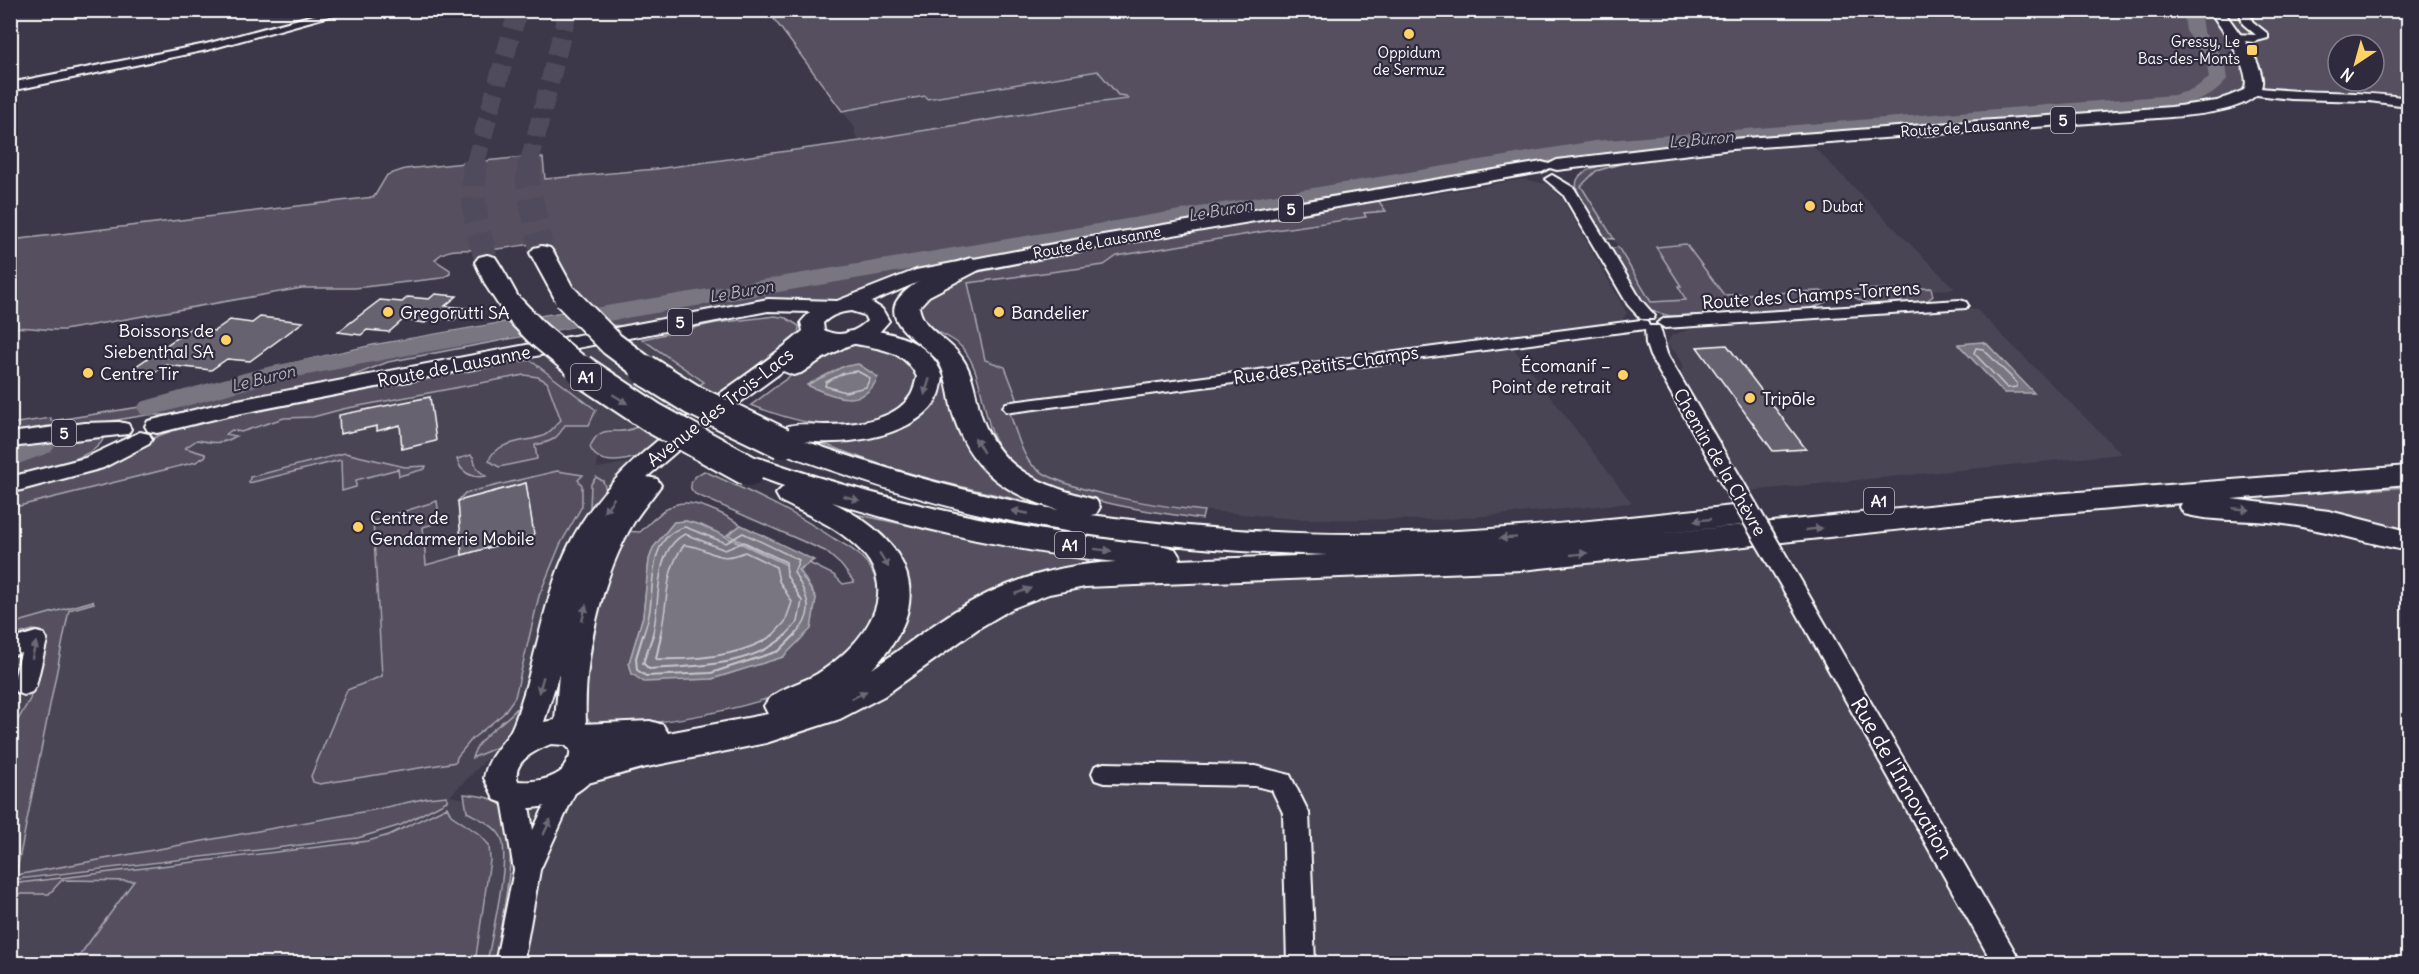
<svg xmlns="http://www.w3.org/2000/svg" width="2419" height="974" font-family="Delius,sans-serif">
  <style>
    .built { fill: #494455 }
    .green { fill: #555060; stroke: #aaa8b0; stroke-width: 1.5; fill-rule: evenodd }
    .water { fill: #797682; stroke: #afadb4; stroke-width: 1.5 }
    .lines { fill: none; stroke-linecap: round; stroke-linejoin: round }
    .shore-far1 { stroke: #c9c8cd; stroke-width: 1.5 }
    .shore { stroke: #c9c8cd; stroke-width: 2 }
    .river { fill: #797682; fill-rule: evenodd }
    .building { fill: #666270; stroke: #fff; stroke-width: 1.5 }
    .highway-tunnel-far1 { stroke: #504b5b; stroke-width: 19; stroke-dasharray: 19 9; stroke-linecap: butt }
    .highway-tunnel { stroke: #504b5b; stroke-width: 24; stroke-dasharray: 24 12; stroke-linecap: butt }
    .minor-casing { stroke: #fff; stroke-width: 4 }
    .major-casing { stroke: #fff; stroke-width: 4 }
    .highway-casing { stroke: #fff; stroke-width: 4 }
    .minor { fill: #2f2a3d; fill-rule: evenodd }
    .major { fill: #2f2a3d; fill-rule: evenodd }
    .highway { fill: #2f2a3d; fill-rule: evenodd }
    .minor-bridge-casing { stroke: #fff; stroke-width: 24; stroke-linecap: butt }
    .highway-bridge-far1-casing { stroke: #fff; stroke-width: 28; stroke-linecap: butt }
    .highway-bridge-casing { stroke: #fff; stroke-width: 34; stroke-linecap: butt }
    .minor-bridge { stroke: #2f2a3d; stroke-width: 20 }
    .highway-bridge-far1 { stroke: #2f2a3d; stroke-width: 24 }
    .highway-bridge { stroke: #2f2a3d; stroke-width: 30 }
    .oneway { fill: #6d6a77 }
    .poi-dot { fill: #ffd166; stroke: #2f2a3d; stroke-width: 2 }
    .labels { text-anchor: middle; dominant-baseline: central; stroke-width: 4.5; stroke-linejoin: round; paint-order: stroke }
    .far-poi-label { font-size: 15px; fill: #fff; stroke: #2f2a3d; text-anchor: end }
    .far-street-label { font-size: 15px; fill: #fff; stroke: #2f2a3d }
    .shield { fill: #2f2a3d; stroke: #c1bfc5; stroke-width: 1.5 }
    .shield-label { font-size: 16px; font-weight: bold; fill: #fff }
    .far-water-label { font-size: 16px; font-style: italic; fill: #b5b4ba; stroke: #2f2a3d }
    .street-label { font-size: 18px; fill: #fff; stroke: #2f2a3d }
    .poi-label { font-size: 18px; fill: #fff; stroke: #2f2a3d; text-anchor: start }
    .near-street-label { font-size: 21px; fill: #fff; stroke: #2f2a3d }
  </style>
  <rect width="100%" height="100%" fill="#3c3749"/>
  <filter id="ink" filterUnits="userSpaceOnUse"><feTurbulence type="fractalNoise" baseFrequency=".0167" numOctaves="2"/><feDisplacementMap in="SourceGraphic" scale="12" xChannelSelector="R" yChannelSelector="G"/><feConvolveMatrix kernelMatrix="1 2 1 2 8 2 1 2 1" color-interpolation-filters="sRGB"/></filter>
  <g filter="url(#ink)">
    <!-- built -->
    <path class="built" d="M1098 71 1104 80 1128 100 1067 106 860 141 855 135V128L842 111 925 96 928 99Z
      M1810 143 1955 289 1651 302 1581 186 1596 171 1620 163Z
      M1524 179 1547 184 1562 198 1627 313 1622 320 1606 322 1614 332 1512 346 1632 503 1441 520 1297 519 1176 508 1135 502 1086 489 1056 479 1037 469 1028 461 1016 431 1007 403 1018 401 1005 367 985 360 968 283 1104 265 1116 256 1261 232 1365 218 1364 213 1386 210 1380 203Z
      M1976 309 2122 454 1748 491 1684 382 1681 369 1685 368 1675 352 1666 344 1672 335 1697 327Z
      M642 339 704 381 631 430 613 429 600 433 593 453 597 457V468L652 458 533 713 450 796 529 810 548 805 591 776 740 734 1029 589 1762 534 2008 964H11V485L147 436 155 429 227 409 265 410Z"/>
    <!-- green -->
    <path class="green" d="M768 11H2408V102L2252 91 2226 104 1614 152 1568 161H1543L983 259 981 258 943 265 839 301 754 304 752 302 626 326 587 324 388 362 340 381 240 399 176 415H147L80 426H48L11 432 10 424 51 418V421L152 405 244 374 373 345 575 310 542 253 539 243C522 245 504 249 486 250 470 251 446 245 435 260L450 270V274L442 278 355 288H302L64 330C46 331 29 326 11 328V240L374 197 387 175 405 169 534 156 543 158 545 179 656 169 860 141 1085 104 1128 99 1126 96 1118 95 1098 71 927 99 925 96 842 111ZM2338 45H2374V81H2338Z
      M1630 159 1631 161 1596 171 1581 186 1614 239 1603 238C1571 183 1555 173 1630 159Z
      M1483 181 1484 182 1377 199 1386 211 1364 213 1366 217 1261 232 1117 256 1104 265 968 283 985 360 1005 367 1018 401 1007 403C1013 422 1018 444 1028 460 1048 491 1167 507 1204 511L1202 519C1145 510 1025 498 996 442 980 411 984 364 956 342 945 334 932 330 920 323L917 298 964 275 1060 255 1106 243Z
      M1686 244 1724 295 1820 291 1831 294 1830 300 1808 310 1670 316 1655 312 1643 304 1609 249 1618 247 1651 302 1686 300 1678 286H1681L1656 247Z
      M1931 288 1933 296 1928 300C1905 306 1866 311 1848 292L1852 290Z
      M775 316 786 318 799 326 798 338 646 454C629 460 599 469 590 447 601 421 617 437 634 428 658 416 681 397 704 382L642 339 716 323Z
      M859 344C877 348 896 351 910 364 937 390 885 420 863 423 822 429 789 420 751 405 784 381 819 350 859 344Z
      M915 344 934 355 943 365 963 437 1042 500 1039 504C963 488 888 471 817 441L920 411Z
      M530 360 596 410 589 425H565C557 440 550 442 535 445L537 459 499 467 489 461C493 441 528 442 543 436 551 433 555 425 561 420L547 382 538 377 524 375 343 409 313 417 284 418 241 432 232 430 226 434 236 436C222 445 213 443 197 440L185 448 205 454 206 456 196 462 11 508 10 491 74 477 97 468 158 436 199 421Z
      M98 436 103 439C95 460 31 471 11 476V444Z
      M345 453 405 467 426 466 425 469 399 476 398 469 356 480V487L342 491 341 460 249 483 250 477Z
      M471 455 473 457 477 469 486 476C472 479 460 472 457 459Z
      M557 471 583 475 578 480 582 485V506L560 545 539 596 515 697 503 714 472 739 457 757 456 762 320 784 313 782 311 776 347 690 382 676 373 521 437 501 440 522 423 527 426 565 534 535 526 483 458 501 465 493Z
      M704 471C748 491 793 511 833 538 845 545 857 551 866 562 880 578 879 599 872 618 870 623 868 630 865 634 857 645 833 668 822 675 770 707 654 728 593 725L584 715 582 698 596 611 624 531 640 532C650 523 661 510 674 505 692 497 726 515 741 525L725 536 686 521 674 522 653 548 649 560 643 616 629 663 712 679 782 657 811 628 816 598 800 570 809 563 834 575 843 584 854 582 841 565 825 551 695 494 691 489C690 478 696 476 704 471Z
      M596 477 603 481 607 492 521 725 500 746 472 758C479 731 512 722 525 697L551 589 566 550 589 511 592 510 593 508H590L591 484Z
      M2408 487V538L2217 500Z
      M846 512 1003 546 1122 564 1083 571 902 663 765 718 901 609Z
      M93 601 94 603 69 610 16 875 373 810 427 798 447 796V801L401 825 358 838 11 880V732L30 699 45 636 41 631 33 630 11 636V624Z
      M464 794C479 796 497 796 506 811 521 834 499 933 495 963H487C491 938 511 858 501 837 495 825 478 818 467 812Z
      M447 807 451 815 479 834 489 845 490 860 475 963H74L134 881 62 880 49 894H11V884L368 841 389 835Z"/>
    <!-- water -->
    <path class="water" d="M1982 342 1987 344 2034 393H2004L1958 344Z
      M858 364 878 377C864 410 833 397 807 385L842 367Z
      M686 521 701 525 787 565 728 535 741 525 814 560 798 570 816 598 811 629 783 657 712 679 644 682 632 674 629 663 643 616 649 560 653 548 674 522Z"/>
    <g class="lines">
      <!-- shore-far1 -->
      <path class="shore-far1" d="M1976 348 1983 349 2017 383V387L2007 388 1974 353Z
        M857 371 870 378 866 387 845 392 825 386 826 382 844 373Z
        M643 636C646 627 649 618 650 609 654 581 649 535 685 527L726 543 743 533 799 560 794 572C808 598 817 613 794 636
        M652 636C662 605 651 551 685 534L725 550 744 542 786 562 787 576 802 601 798 622 785 636
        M660 636C669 604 663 572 684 545 712 547 714 565 745 552L776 567 779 581 792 602 785 622 772 636"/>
      <!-- shore -->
      <path class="shore" d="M643 635 636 658 637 670 646 676 711 673 779 651 795 635
        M653 635 643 663 649 669C693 666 752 667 786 635
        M661 635 656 659C693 660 742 657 773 635"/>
      <!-- river -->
      <path class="river" d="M2183 10H2200L2203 31 2224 60 2227 79C2214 98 2195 102 2174 107L1594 153 408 355 267 383 151 416 141 414 137 408 141 402 263 368 408 339 1594 141 2174 95 2192 90 2209 78 2206 60 2186 31Z
        M41 437 51 440 55 446 51 452 10 467V448Z"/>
    </g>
    <!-- building -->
    <path class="building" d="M435 294 457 296 445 306 467 308 454 320 432 318 425 323 403 320 389 332 367 330 361 335 338 332 380 300 402 302 408 297 429 299Z
      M260 317 303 322 250 361 227 359 211 370 165 365 156 372 132 369 191 328 214 331 230 320 252 323Z
      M1727 345 1806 449 1773 451 1697 347Z
      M430 397 436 441 402 449 400 425 377 431V426L340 434 339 415Z
      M526 483 534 535 462 555 458 501Z"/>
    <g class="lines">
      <!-- highway-tunnel-far1 -->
      <path class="highway-tunnel-far1" d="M475 164 518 10
        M529 164 568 10"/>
      <!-- highway-tunnel -->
      <path class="highway-tunnel" d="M475 162C471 201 476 225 487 262
        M529 162 528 185 542 253"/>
      <!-- minor casing -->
      <g class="minor-casing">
        <path id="minor" d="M332 10H351L207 50 10 91V83L206 44Z
          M2239 10H2250L2252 21 2268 34V38L2253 42 2229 39 2227 37 2233 34 2256 35 2243 24Z
          M2400 10H2408V14L2401 12Z
          M2252 87C2304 94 2357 90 2408 98V106L2369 101 2291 99 2248 94 2246 91 2248 88Z
          M1552 175 1574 188 1641 300 1655 316 1653 319H1641L1628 305 1563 194 1545 179Z
          M1960 300 1966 302 1968 305 1966 308 1665 328 1657 323 1665 318Z
          M1641 320 1647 321 1649 326H1659C1663 333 1664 347 1668 356L1736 472 1733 476H1719L1716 472 1650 356 1646 344 1645 329 1012 412 1006 411 1003 407 1006 403 1012 402Z
          M1796 585 1804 587 1807 592 2022 964H1993L1785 592 1788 587Z
          M36 632 44 634 47 640 36 686 32 692 24 695 16 692 12 686 21 653 10 656V640Z
          M1104 763 1255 766 1290 775 1309 813 1315 964H1287L1283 813 1272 790 1255 786 1104 783 1095 780 1092 773 1095 766Z
          M567 774 576 777 579 784 540 870 523 964H495L514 870 501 794 505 787 514 784 523 787 527 794 533 830 558 777Z"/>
      </g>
      <!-- major casing -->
      <g class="major-casing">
        <path id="major" d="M2209 10H2223C2237 31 2259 55 2262 79 2266 111 2192 115 2171 117L1732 149 1557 170 1550 168 1542 172 1085 250 921 281 871 302 882 309 889 321 874 338 847 346 822 359 801 373 793 375 783 371 698 433 647 477 657 479 661 485C652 498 642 509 634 522 601 577 583 659 586 723L587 727C634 763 569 807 531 808 519 809 507 804 495 800L484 778C487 761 495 752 505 739 515 728 519 707 524 693 539 643 546 591 569 545 617 448 724 399 803 331L801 322 810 312 768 311 227 416 157 433 148 431 145 426 148 421 227 402 768 299 837 301 916 270 1085 238 1542 162 1549 164 1557 160 1732 139 2171 107 2217 101 2244 90C2254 71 2220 27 2209 10ZM851 311 864 315 867 321 865 323C853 333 839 338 824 330L823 323C831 315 840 312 851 311ZM559 674 555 720 544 722ZM551 744 565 745 570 749C573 776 540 783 518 781 511 762 536 750 551 744Z
          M119 422 128 424 131 429 128 434 10 447V433L85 423Z
          M140 432 149 434 152 439 149 444 103 468 10 493V477L85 458Z"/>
      </g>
      <!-- highway casing -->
      <g class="highway-casing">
        <path id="highway" d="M542 246 550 248 554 253 578 297 575 302 566 304 557 302 554 297 530 253 534 248Z
          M487 255 495 257C506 273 514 291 524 307L521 312 512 314 503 312 486 286 475 262 479 257Z
          M971 258 979 260 983 265 979 270 929 296 919 307C923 331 950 339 962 358 974 375 975 396 981 415 1000 472 1043 485 1096 500L1100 507 1096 514 1091 515C1196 529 1302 537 1408 533 1519 530 1631 517 1742 505L1753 508 1757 515 1753 522 1742 525 1647 535 2015 497 2408 466V484L2232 499 2329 511 2408 531V551C2364 542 2322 529 2277 523 2247 519 2213 522 2184 514L2180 507 2182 503 2015 517 1522 570 1085 587 1049 594 1013 608 979 628 884 696 840 719 766 743 642 768 581 785 568 781 562 770 568 759 589 752 568 748 563 738 568 728 581 724 650 721 663 725 668 733 768 714 764 706C773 689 800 684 817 674 862 646 907 591 855 545 834 525 806 514 780 501L776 494 784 486 745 472 740 466 745 460 755 457 765 460C896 505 1027 532 1164 546L1175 549 1180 557 1178 560 1327 555C1221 552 1115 542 1011 521 929 504 850 478 772 449L768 443 772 437 786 435 784 432 788 426C800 423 812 425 825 425 853 425 895 421 911 395 914 390 915 383 917 377 904 347 874 349 847 342L843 337 847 332C870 326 911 335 928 353 935 360 940 368 943 377 942 383 941 390 939 395 919 437 845 446 805 441 888 471 972 494 1059 510 1005 494 969 469 953 414 948 397 948 376 938 361 927 346 888 328 895 305 902 285 951 263 971 258ZM832 502C924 531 1020 552 1116 562 1059 564 1004 581 955 611 926 629 900 650 872 669 939 600 911 541 832 502Z"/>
      </g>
      <!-- minor -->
      <use href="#minor" class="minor"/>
      <!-- major -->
      <use href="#major" class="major"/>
      <!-- highway -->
      <use href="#highway" class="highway"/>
      <!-- minor-bridge casing -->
      <g class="minor-bridge-casing">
        <path id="minor-bridge" d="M1726 472 1796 592"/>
      </g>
      <!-- highway-bridge-far1 casing -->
      <g class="highway-bridge-far1-casing">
        <path id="highway-bridge-far1" d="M566 297 612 344 648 371
          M512 307 538 334 583 371"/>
      </g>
      <!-- highway-bridge casing -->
      <g class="highway-bridge-casing">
        <path id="highway-bridge" d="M581 370 653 418 749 471
          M645 370 693 400 782 443"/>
      </g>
      <!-- minor-bridge -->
      <use href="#minor-bridge" class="minor-bridge"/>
      <!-- highway-bridge-far1 -->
      <use href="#highway-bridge-far1" class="highway-bridge-far1"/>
      <!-- highway-bridge -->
      <use href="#highway-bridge" class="highway-bridge"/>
    </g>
    <!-- one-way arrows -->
    <defs><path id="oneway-solid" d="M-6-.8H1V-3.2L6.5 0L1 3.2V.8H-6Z" transform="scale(1.5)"/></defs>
    <g class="oneway">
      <use href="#oneway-solid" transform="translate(927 387) rotate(107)"/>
      <use href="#oneway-solid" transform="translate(620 399) rotate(32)"/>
      <use href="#oneway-solid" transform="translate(979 445) rotate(-120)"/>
      <use href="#oneway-solid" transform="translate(851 498) rotate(16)"/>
      <use href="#oneway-solid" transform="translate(609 505) rotate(127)"/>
      <use href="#oneway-solid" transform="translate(2241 509) rotate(5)"/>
      <use href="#oneway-solid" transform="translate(1020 512) rotate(-169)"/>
      <use href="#oneway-solid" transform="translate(1702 520) rotate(174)"/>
      <use href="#oneway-solid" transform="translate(1814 529) rotate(-6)"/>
      <use href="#oneway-solid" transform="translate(1508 538) rotate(176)"/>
      <use href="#oneway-solid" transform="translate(1103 550) rotate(7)"/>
      <use href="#oneway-solid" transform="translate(1579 554) rotate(-6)"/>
      <use href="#oneway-solid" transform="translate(884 560) rotate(58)"/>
      <use href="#oneway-solid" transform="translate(1023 591) rotate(-20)"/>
      <use href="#oneway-solid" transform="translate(584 613) rotate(-77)"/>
      <use href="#oneway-solid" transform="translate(34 650) rotate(-76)"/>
      <use href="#oneway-solid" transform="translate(541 685) rotate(106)"/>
      <use href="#oneway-solid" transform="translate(859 695) rotate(-27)"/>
      <use href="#oneway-solid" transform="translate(547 827) rotate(-65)"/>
    </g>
  </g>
  <!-- markers -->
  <g class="poi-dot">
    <circle cx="1409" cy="34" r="6"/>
    <rect x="2246" y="44" width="12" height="12" rx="3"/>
    <circle cx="1810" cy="206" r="6"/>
    <circle cx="388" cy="312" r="6"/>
    <circle cx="999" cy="312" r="6"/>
    <circle cx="226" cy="340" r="6"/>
    <circle cx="88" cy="373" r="6"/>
    <circle cx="1623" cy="375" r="6"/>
    <circle cx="1750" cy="398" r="6"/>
    <circle cx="358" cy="527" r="6"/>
  </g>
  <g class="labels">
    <!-- far-poi labels -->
    <g class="far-poi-label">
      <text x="2240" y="41">Gressy, Le<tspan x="2240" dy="17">Bas-des-Monts</tspan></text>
      <text x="1409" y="52" text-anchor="middle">Oppidum<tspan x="1409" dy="17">de Sermuz</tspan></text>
      <text x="1822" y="206" text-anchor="start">Dubat</text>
    </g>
    <!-- far-street labels -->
    <g class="far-street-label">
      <text transform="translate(1965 127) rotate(-4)">Route de Lausanne</text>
      <text transform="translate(1097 242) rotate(-10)">Route de Lausanne</text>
    </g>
    <!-- shield labels -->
    <g class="shield">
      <rect x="2051" y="107" width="24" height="26" rx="4.5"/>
      <rect x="1279" y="196" width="24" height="26" rx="4.5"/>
      <rect x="668" y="309" width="24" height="26" rx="4.5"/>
      <rect x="571" y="364" width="30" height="26" rx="4.5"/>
      <rect x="52" y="420" width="24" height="26" rx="4.5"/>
      <rect x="1864" y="488" width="30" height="26" rx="4.5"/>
      <rect x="1055" y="532" width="30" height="26" rx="4.5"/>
    </g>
    <g class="shield-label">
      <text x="2063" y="120">5</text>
      <text x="1291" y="209">5</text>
      <text x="680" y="322">5</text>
      <text x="586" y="377">A1</text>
      <text x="64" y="433">5</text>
      <text x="1879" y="501">A1</text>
      <text x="1070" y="545">A1</text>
    </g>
    <!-- far-water labels -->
    <g class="far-water-label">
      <text transform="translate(1701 139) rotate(-5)">Le Buron</text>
      <text transform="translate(1220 210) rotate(-10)">Le Buron</text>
      <text transform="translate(741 291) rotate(-10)">Le Buron</text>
      <text transform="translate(263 378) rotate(-14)">Le Buron</text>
    </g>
    <!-- street labels -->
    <g class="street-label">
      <text transform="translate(1811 295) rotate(-4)">Route des Champs-Torrens</text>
      <text transform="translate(1326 365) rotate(-8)">Rue des Petits-Champs</text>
      <text transform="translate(454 366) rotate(-11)">Route de Lausanne</text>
      <text transform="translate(720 407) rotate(-38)">Avenue des Trois-Lacs</text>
      <text transform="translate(1720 462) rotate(60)">Chemin de la Chèvre</text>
    </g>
    <!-- poi labels -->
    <g class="poi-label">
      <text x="400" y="312">Gregorutti SA</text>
      <text x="1011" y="312">Bandelier</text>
      <text x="214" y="330" text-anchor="end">Boissons de<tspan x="214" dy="21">Siebenthal SA</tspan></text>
      <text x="1611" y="365" text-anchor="end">Écomanif –<tspan x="1611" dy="21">Point de retrait</tspan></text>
      <text x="100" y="373">Centre Tir</text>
      <text x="1762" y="398">Tripōle</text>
      <text x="370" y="517">Centre de<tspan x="370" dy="21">Gendarmerie Mobile</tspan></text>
    </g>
    <!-- near-street labels -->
    <g class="near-street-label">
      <text transform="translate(1902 778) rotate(60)">Rue de l'Innovation</text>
    </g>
  </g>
  <!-- margin -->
  <rect width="2419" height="974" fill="none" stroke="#2f2a3d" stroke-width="36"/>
  <rect x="18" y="18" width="2383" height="938" fill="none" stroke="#fff" stroke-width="2" filter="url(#ink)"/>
  <!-- north arrow -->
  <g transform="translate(2356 63) rotate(216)"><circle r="28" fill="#2f2a3d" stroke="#827f8b" stroke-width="1.5"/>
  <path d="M0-4.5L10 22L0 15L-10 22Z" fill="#ffd166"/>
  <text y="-9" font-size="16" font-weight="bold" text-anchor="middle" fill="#ffffff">N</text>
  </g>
</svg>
